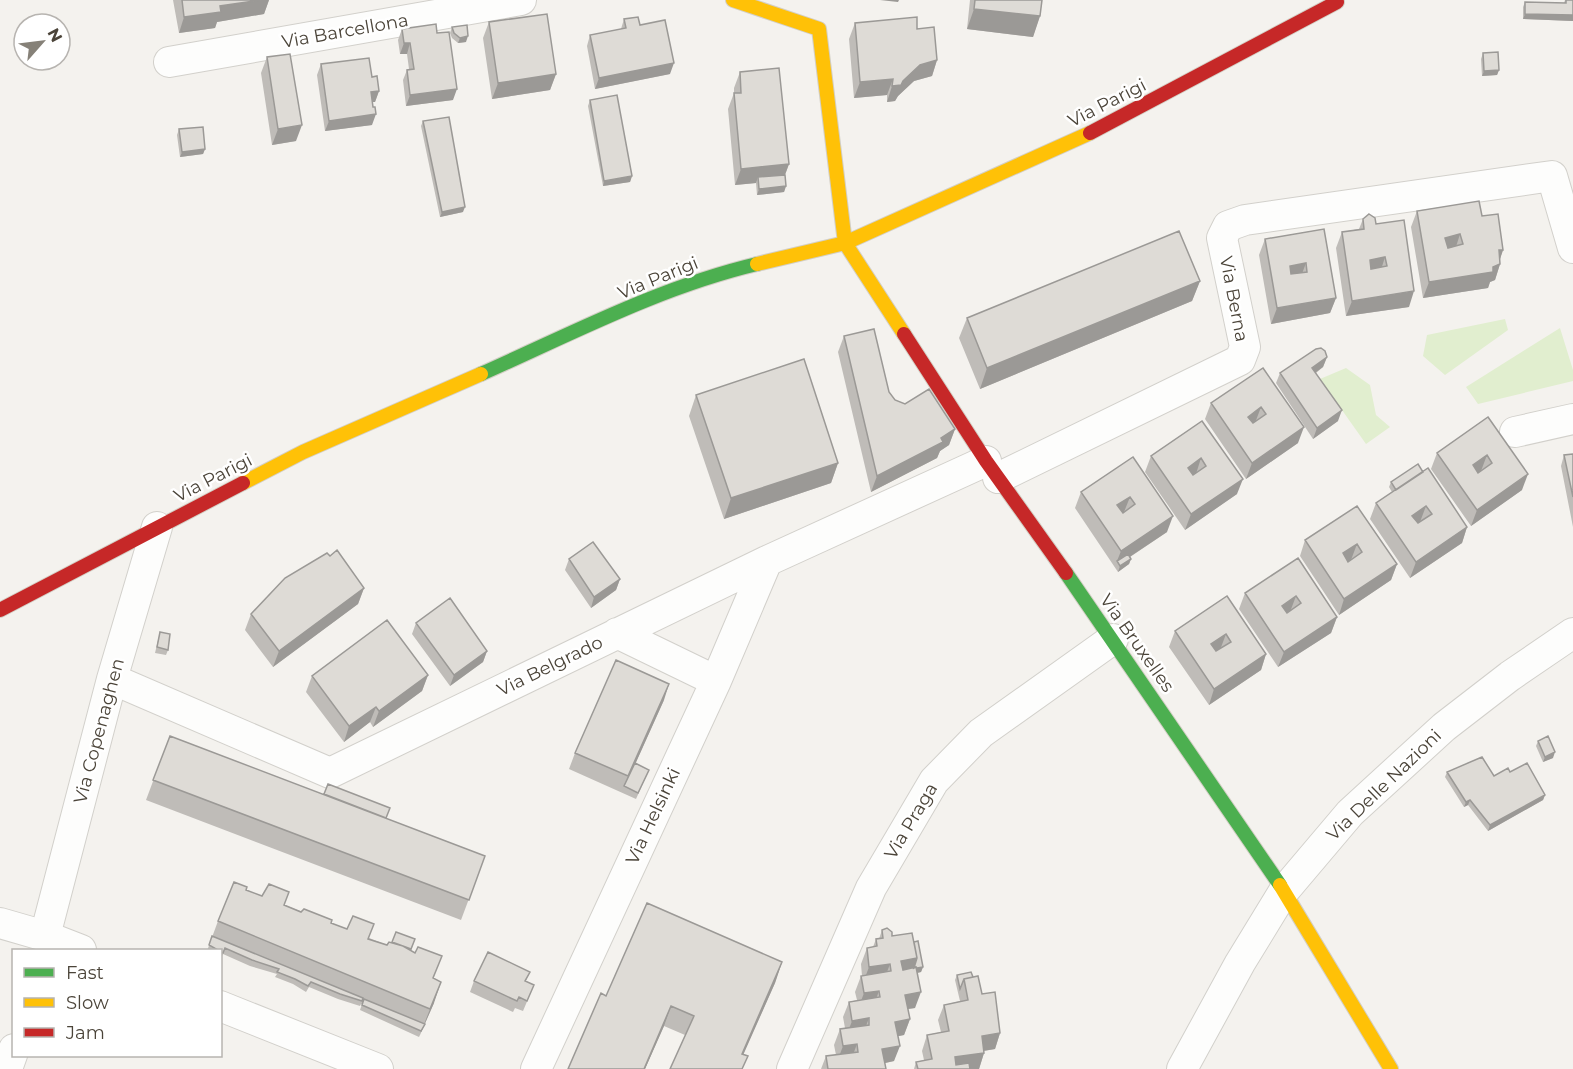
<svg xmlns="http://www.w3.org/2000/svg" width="1573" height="1069" font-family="Montserrat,sans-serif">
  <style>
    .green { fill: #e1eecf }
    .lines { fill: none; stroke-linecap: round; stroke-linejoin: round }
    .street-casing { stroke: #d2d0cb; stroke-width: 32 }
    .fast-casing { stroke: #d3cfc5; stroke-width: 16 }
    .slow-casing { stroke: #d3cfc5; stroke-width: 16 }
    .jam-casing { stroke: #d3cfc5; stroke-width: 16 }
    .street { stroke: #fdfdfc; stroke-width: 30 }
    .fast { stroke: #4caf50; stroke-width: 14 }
    .slow { stroke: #ffc107; stroke-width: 14 }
    .jam { stroke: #c62828; stroke-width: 14 }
    .wall { fill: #bfbcb8 }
    .shaded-wall { fill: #9b9996 }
    .building { fill: #dedbd6; stroke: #9b9996; stroke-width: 1.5; fill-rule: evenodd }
    .labels { text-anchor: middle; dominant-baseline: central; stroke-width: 5; stroke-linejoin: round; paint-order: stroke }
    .street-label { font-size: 18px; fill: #4b4439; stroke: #fff }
  </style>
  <rect width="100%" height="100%" fill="#f4f2ee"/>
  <!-- green -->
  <path class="green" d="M1505 319 1508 330 1445 375 1423 356 1427 335Z
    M1560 328 1573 370V381L1478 404 1466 387Z
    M1346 368 1370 385 1376 415 1390 427 1366 444 1320 379Z"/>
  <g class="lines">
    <!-- street casing -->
    <g class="street-casing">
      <path id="street" d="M169 62 521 0
        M1515 432 1573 419
        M998 478 1240 360 1245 347 1222 238 1228 226 1245 220 1552 176 1573 248
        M617 633 716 681
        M112 679 330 773 767 561 986 461
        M0 923 45 936 81 950
        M45 936 112 679 157 527
        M220 1006 378 1069
        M7 1069 14 1049
        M536 1069 716 681 767 561
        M792 1069 871 888 934 781 981 733 1113 639
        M1182 1069 1240 963 1284 891 1350 813 1444 727 1510 676 1573 633"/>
    </g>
    <!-- fast casing -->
    <g class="fast-casing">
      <path id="fast" d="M481 374C571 334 660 287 757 264
        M1066 573 1280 885"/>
    </g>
    <!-- slow casing -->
    <g class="slow-casing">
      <path id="slow" d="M733 0 819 29 845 243 904 334
        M757 264 845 243 1090 133
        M243 483 303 452 481 374
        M1280 885 1391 1069"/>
    </g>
    <!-- jam casing -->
    <g class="jam-casing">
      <path id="jam" d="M1090 133 1337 2
        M904 334 986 461 1066 573
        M0 610 243 483"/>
    </g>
    <!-- street -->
    <use href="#street" class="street"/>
    <!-- fast -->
    <use href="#fast" class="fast"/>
    <!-- slow -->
    <use href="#slow" class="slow"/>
    <!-- jam -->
    <use href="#jam" class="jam"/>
  </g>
  <!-- wall -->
  <path class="wall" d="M173 0H269L264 14 217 22 215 28 179 33Z
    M970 0H1042L1040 16 1033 37 967 29Z
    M1565 0H1573V21L1523 19V7L1525 2 1564 3Z
    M624 19 640 25 670 74 595 89 587 46 590 35 621 29Z
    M489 22 556 74 550 90 492 99 483 38Z
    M855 23 917 29 937 60 932 76 914 81 898 96 895 101 887 102V95L854 98 849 39Z
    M452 27 466 42 458 43 452 38 450 33Z
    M402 29 437 33 453 100 406 106 403 80 407 70 409 69 407 54H400L398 40Z
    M1483 53 1499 70 1497 75 1482 76 1481 59Z
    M267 57 296 141 272 145 261 73Z
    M321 64 372 77 379 91 375 102H372V125L325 131 317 75Z
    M740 72 789 164 785 175 786 186 784 192 757 195 756 183 735 185 728 109 734 93V88Z
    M590 100 632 176 630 182 603 186 588 106Z
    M423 121 463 212 440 217 421 126Z
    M179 129 205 149 203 154 180 157 177 135Z
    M1417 211 1482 216 1503 250 1500 259V264L1495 280 1490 282 1488 288 1423 298 1411 227Z
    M1363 219 1376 224 1409 307 1346 316 1336 248 1342 232 1359 229Z
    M1324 229 1336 298 1330 313 1271 324 1259 255 1265 239Z
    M1200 281 1192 301 980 389 959 338 967 318Z
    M844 336 895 400 955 429 949 445 940 451 937 458 871 492 838 352Z
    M1327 357 1323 367 1316 373 1338 421 1313 439 1276 383 1280 373Z
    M1263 368 1298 443 1246 479 1205 419 1211 403Z
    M696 395 838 463 831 483 724 519 689 416Z
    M1488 417 1522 490 1471 526 1431 469 1437 453Z
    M1202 421 1237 494 1185 530 1145 472 1151 456Z
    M1573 454V527L1561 466 1564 455Z
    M1133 457 1167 532 1130 557 1131 559 1129 564 1118 572 1075 508 1081 492Z
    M1423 472 1467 527 1462 543 1410 578 1370 519 1376 503 1392 492 1389 487 1391 482Z
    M1357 506 1397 564 1391 580 1339 615 1300 556 1305 540Z
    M330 556 364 588 358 604 273 667 245 630 251 614Z
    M1298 558 1337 617 1331 633 1278 667 1239 609 1245 593Z
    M569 559 620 579 616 590 591 608 565 570Z
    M1227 596 1266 654 1261 670 1209 705 1169 647 1175 631Z
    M416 623 487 651 483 662 450 686 412 634Z
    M160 632 168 650 166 655 155 653Z
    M428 675 422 691 373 727 370 722 344 742 306 692 312 676Z
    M664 700 635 764 649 770 636 799 569 769 575 753Z
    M170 736 485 856 461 920 146 800Z
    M1538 741 1553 758 1543 762 1536 746Z
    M1447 772 1494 776 1510 772 1545 795 1543 800 1488 831 1468 805 1464 807 1445 777Z
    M246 890 387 945 392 943 415 939 411 951 434 978V1003L419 1037 360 1010 362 1004H361L360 1006 338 999 309 987 306 992 293 984 275 977 277 974 250 966 223 954 221 958H220V951H207L218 921Z
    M882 930 892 936 914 942 923 967 921 972 918 973 915 1008 908 1009 910 1019 904 1035 898 1036 894 1061 885 1063 886 1069H821L826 1056 836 1055 834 1045 840 1029 845 1028 843 1017 849 1002 857 1000 855 992 861 976H862L861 964 867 948 873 947 876 939H879Z
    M782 962 775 983 743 1054 685 1035 664 1026 645 1069H568L606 996Z
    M530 972 526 981 534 985 523 1011 515 1008 513 1012 470 992 474 981Z
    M957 975 973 977 982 994 1000 1033 995 1049 984 1051V1053L979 1069H914L916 1062 924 1060 922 1051 927 1035 941 1032 938 1020 944 1005 960 1001 955 980Z"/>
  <!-- shaded-wall -->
  <path class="shaded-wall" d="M261 0H269L264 14 217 22 215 28 179 33 184 17 220 6Z
    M880 0H899L898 2Z
    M974 9 1040 16 1033 37 967 29Z
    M1525 14 1573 15V21L1523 19Z
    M468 36 466 42 458 43 460 38Z
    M404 43H410L407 54H400Z
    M937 60 932 76 914 81 898 96 895 101 887 102 892 86 903 81 920 65Z
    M674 63 670 74 595 89 599 78Z
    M1499 70 1497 75 1482 76 1484 71Z
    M556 74 550 90 492 99 498 83Z
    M893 79 887 95 854 98 860 82Z
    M457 89 453 100 406 106 410 95Z
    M379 91 375 102H367L371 92Z
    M376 114 372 125 325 131 329 121Z
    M302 125 296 141 272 145 278 129Z
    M205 149 203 154 180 157 182 152Z
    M789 164 783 180 758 177 756 183 735 185 741 169Z
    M632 176 630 182 603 186 604 181Z
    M786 186 784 192 757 195 759 189Z
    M465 207 463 212 440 217 442 212Z
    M1460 234 1455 250 1440 254 1445 238Z
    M1499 250H1503L1498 265 1500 264 1495 280 1490 282 1488 288 1423 298 1429 282Z
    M1385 257 1380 273 1364 276 1370 260Z
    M1306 263 1300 279 1284 282 1290 266Z
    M1200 281 1192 301 980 389 987 368Z
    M1414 291 1409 307 1346 316 1352 301Z
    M1336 298 1330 313 1271 324 1277 308Z
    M1327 357 1323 367 1308 378 1312 368Z
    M1261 407 1255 423 1242 433 1248 417Z
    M1342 410 1338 421 1313 439 1317 428Z
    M1304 427 1298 443 1246 479 1252 463Z
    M955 429 949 445 940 451 937 458 871 492 877 476Z
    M1487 455 1481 471 1467 481 1473 465Z
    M1201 458 1196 474 1182 484 1188 468Z
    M838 463 831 483 724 519 731 498Z
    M1528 474 1522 490 1471 526 1477 510Z
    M1243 479 1237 494 1185 530 1191 514Z
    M1130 497 1124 512 1112 521 1117 505Z
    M1426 506 1420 522 1407 532 1412 516Z
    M1173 516 1167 532 1119 564 1117 561 1121 551Z
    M1467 527 1462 543 1410 578 1416 562Z
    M1357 544 1351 560 1337 569 1343 553Z
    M1131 559 1129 564 1118 572 1120 566Z
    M1397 564 1391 580 1339 615 1344 599Z
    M620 579 616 590 591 608 594 597Z
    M364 588 358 604 273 667 279 651Z
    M1296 596 1290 612 1276 621 1282 606Z
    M1337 617 1331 633 1278 667 1284 652Z
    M1226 634 1220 650 1206 660 1211 644Z
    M487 651 483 662 450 686 454 675Z
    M1266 654 1261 670 1209 705 1214 689Z
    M428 675 422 691 373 727 379 711Z
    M669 684 664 700 625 787 628 776Z
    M376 707 370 722 344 742 349 726Z
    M1555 752 1553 758 1543 762 1545 757Z
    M1545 795 1543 800 1488 831 1490 825Z
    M1470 800 1468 805 1464 807 1466 802Z
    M917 958 923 967 921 972 895 977 901 961Z
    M782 962 775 983 737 1069 742 1054Z
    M890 964 884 980 863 983 869 967Z
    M441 982 434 1003 419 1037 430 1009Z
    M879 991 873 1007 858 1009 864 993Z
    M921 992 915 1008 900 1010 905 995Z
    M671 1006 664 1026 645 1069H644Z
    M869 1018 863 1034 846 1037 852 1021Z
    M910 1019 904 1035 889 1038 895 1022Z
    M1000 1033 995 1049 976 1052 982 1036Z
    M857 1044 851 1060 837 1062 843 1046Z
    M900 1046 894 1061 876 1065 882 1049Z
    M984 1053 979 1069H951L955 1057Z"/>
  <!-- building -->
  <path class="building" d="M182 0H261L220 6 221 12 184 17Z
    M975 0H1042L1040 16 974 9Z
    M1566 0H1573V15L1525 14V2L1566 3Z
    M547 14 556 74 498 83 489 22Z
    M638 17 640 25 665 20 674 63 599 78 590 35 626 28 624 19Z
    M917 17V29L934 27 937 60 920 65 903 81 901 85 892 86 893 79 860 82 855 23Z
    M436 24 437 33 449 32 457 89 410 95 407 70 414 69 410 43H404L402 29Z
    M467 25 468 36 460 38 454 33 452 27Z
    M1498 52 1499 70 1484 71 1483 53Z
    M290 54 302 125 278 129 267 57Z
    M369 58 372 77 377 76 379 91 371 92 373 107H375L376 114 329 121 321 64Z
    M779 68 789 164 741 169 734 93H741L740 72Z
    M617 95 632 176 604 181 590 100Z
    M449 117 465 207 442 212 423 121Z
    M203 127 205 149 182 152 179 129Z
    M785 175 786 186 759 189 758 177Z
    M1479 201 1482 216 1498 214 1503 250H1499L1500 264 1493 267V272L1429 282 1417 211ZM1460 234 1463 244 1448 248 1445 238Z
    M1369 214 1375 218 1376 224 1404 220 1414 291 1352 301 1342 232 1364 229 1363 219ZM1385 257 1387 266 1371 269 1370 260Z
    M1324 229 1336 298 1277 308 1265 239ZM1306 263 1307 272 1291 274 1290 266Z
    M1179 231 1200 281 987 368 967 318Z
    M874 329 889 392 895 400 905 404 929 389 955 429 941 438 943 442 877 476 844 336Z
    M1321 348 1325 351 1327 357 1312 368 1342 410 1317 428 1280 373 1316 349Z
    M804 359 838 463 731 498 696 395Z
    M1263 368 1304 427 1252 463 1211 403ZM1261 407 1266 414 1253 423 1248 417Z
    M1488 417 1528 474 1477 510 1437 453ZM1487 455 1492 463 1478 473 1473 465Z
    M1202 421 1243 479 1191 514 1151 456ZM1201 458 1206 466 1193 475 1188 468Z
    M1573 454V497L1564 455Z
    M1133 457 1173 516 1121 551 1081 492ZM1130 497 1135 504 1123 513 1117 505Z
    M1418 464 1423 472 1396 490 1391 482Z
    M1428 468 1467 527 1416 562 1376 503ZM1426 506 1432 514 1418 523 1412 516Z
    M1357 506 1397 564 1344 599 1305 540ZM1357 544 1362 552 1348 562 1343 553Z
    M593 542 620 579 594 597 569 559Z
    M337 550 364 588 279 651 251 614 285 578 327 553 330 556Z
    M1128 554 1131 559 1120 566 1117 561Z
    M1298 558 1337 617 1284 652 1245 593ZM1296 596 1301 603 1287 613 1282 606Z
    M1227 596 1266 654 1214 689 1175 631ZM1226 634 1231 642 1216 651 1211 644Z
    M450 598 487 651 454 675 416 623Z
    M387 620 428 675 379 711 376 707 349 726 312 676Z
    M160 632 170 634 168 650 157 647Z
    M616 660 669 684 628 776 575 753Z
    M170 736 485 856 469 900 153 780Z
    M1548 736 1555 752 1545 757 1538 741Z
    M1482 757 1494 776 1508 768 1510 772 1527 763 1545 795 1490 825 1470 800 1466 802 1447 772Z
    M635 763 649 770 638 793 624 786Z
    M328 784 390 808 386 818 324 794Z
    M234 882 247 887 246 890 262 896 269 884 289 892 284 905 301 912 304 909 332 920 331 923 347 929 353 916 374 924 368 939 387 945 389 942 403 946 415 953 418 947 442 956 433 978 441 982 430 1009 218 921Z
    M647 903 782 962 742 1054 748 1056 742 1069H670L694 1016 671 1006 644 1069H568L601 993 606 996Z
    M887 928 892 932V936L912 933 917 958 901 961 903 970 916 967 921 992 905 995 910 1019 895 1022 900 1046 882 1049 886 1069H828L826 1056 858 1052 857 1044 843 1046 840 1029 869 1025V1018L852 1021 849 1002 880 997 879 991 864 993 861 976 891 971 890 964 869 967 867 948 877 946 876 939 883 938 882 930Z
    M396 932 415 939 411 949 392 942Z
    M212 936 363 998 362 1001 340 994 311 982 308 986 295 979 277 972 279 969 252 960 225 948 223 953 209 945Z
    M918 941 923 967 917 968 916 967 914 968 917 958 914 942Z
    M488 952 530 972 525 981 534 985 527 1001 519 997 517 1001 474 981Z
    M971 972 973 977 964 979 960 989 957 975Z
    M978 976 982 994 995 992 1000 1033 982 1036 984 1053 955 1057 956 1065 969 1063 970 1069H918L916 1062 932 1059 927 1035 949 1031 944 1005 968 1000 964 979Z
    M364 999 425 1024 421 1031 362 1005Z"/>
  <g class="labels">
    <!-- street labels -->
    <g class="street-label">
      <text transform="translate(345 31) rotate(-10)">Via Barcellona</text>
      <text transform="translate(1107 103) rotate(-27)">Via Parigi</text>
      <text transform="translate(658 278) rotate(-22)">Via Parigi</text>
      <text transform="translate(1234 299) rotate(79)">Via Berna</text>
      <text transform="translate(213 478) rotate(-27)">Via Parigi</text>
      <text transform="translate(1137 643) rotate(55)">Via Bruxelles</text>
      <text transform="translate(550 666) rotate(-26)">Via Belgrado</text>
      <text transform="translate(99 731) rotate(-75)">Via Copenaghen</text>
      <text transform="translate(1384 785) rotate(-44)">Via Delle Nazioni</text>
      <text transform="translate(653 816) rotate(-65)">Via Helsinki</text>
      <text transform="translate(911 821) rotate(-59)">Via Praga</text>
    </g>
  </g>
  <!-- legend -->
  <rect x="12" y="949" width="210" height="108" fill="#ffffff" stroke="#b7b4b0" stroke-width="1.5"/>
  <rect x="24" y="968" width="30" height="9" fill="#4caf50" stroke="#b7b4b0" stroke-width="1.5"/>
  <text x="66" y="979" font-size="18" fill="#4b4439">Fast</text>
  <rect x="24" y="998" width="30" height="9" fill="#ffc107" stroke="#b7b4b0" stroke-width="1.5"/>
  <text x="66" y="1009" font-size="18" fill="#4b4439">Slow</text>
  <rect x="24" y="1028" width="30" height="9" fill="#c62828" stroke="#b7b4b0" stroke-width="1.5"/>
  <text x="66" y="1039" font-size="18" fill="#4b4439">Jam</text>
  <!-- north arrow -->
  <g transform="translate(42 42) rotate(62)"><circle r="28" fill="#ffffff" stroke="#b7b4b0" stroke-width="1.5"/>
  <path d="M0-4.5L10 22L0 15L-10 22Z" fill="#868178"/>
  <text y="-9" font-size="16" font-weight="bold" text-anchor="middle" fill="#4b4439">N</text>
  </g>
</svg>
